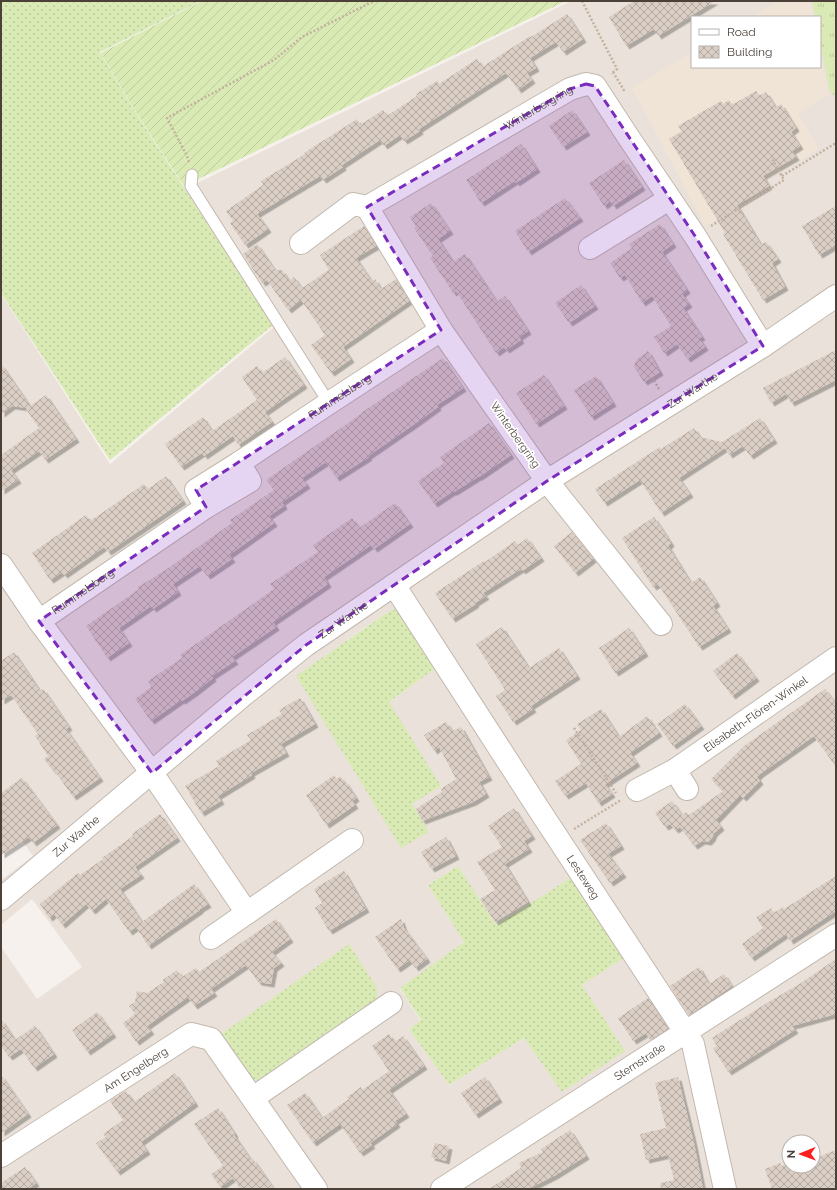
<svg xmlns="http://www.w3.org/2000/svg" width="837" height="1190" font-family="Raleway,sans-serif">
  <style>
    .residential { fill: #eae2da; fill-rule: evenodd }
    .education { fill: #efe4d6 }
    .grass { fill: url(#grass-dots) }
    .park { fill: url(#park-tufts) }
    .garden { fill: url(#garden-furrows) }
    .building { fill: url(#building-cross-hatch); filter: url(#shadow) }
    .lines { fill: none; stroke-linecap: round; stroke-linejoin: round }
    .service-casing { stroke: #c2b8ae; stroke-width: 13 }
    .minor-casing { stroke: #c2b8ae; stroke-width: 24 }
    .path { stroke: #c4b19f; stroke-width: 2.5; stroke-dasharray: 2 2; stroke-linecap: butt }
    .service { stroke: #fff; stroke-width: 11 }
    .minor { stroke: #fff; stroke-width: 22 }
    .marked { fill: #7b2cbf; fill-opacity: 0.2; stroke: #7b2cbf; stroke-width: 3; stroke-dasharray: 8 5; stroke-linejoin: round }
    .labels { text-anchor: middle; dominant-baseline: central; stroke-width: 3.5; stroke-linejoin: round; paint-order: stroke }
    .street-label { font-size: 11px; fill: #4b4139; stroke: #fff }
  </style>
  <defs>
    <pattern id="grass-dots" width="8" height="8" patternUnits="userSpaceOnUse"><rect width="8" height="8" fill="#d9eab5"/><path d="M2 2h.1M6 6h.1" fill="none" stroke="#bcca9c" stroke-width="1.8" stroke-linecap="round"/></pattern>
    <pattern id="park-tufts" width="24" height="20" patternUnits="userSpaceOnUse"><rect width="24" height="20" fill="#d9eab5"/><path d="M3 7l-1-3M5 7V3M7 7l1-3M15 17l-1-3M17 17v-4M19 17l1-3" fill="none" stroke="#bcca9c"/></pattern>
    <pattern id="garden-furrows" width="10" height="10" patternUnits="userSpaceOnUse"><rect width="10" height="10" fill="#d9eab5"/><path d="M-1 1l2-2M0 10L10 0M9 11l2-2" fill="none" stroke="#bcca9c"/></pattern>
    <pattern id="building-cross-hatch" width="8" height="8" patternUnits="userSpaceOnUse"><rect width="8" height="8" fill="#dbcec4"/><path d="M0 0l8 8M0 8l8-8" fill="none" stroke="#b4a9a0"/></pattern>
    <filter id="shadow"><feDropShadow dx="3.5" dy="3.5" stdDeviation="0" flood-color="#0004"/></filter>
  </defs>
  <rect width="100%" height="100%" fill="#f6f1ec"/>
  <!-- residential -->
  <path class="residential" d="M571 1H836V1189H1V947L37 999 82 967 32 899 1 925V880L33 856 1 810V294L110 464 274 327 185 189ZM692 17H820V67H692ZM401 609 436 668 389 702 412 804 347 640 391 610ZM458 866 495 925 624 957 582 985 524 1038 449 1085 409 1029 421 1021 400 989 464 942 428 885ZM789 1142H813V1166H789Z"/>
  <!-- education -->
  <path class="education" d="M778 1H810L814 17H751Z
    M820 49 829 94 798 113 819 149 768 178 771 186 705 226 632 88 692 52V67H820Z"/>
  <!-- grass -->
  <path class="grass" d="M1 1H201L100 52 130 104 273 325 110 460 1 293Z
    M401 609 436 668 389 702 441 786 412 804 429 832 401 848 296 676 391 610Z
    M458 866 496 925 572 877 625 957 582 985 625 1051 562 1092 524 1038 449 1085 409 1029 421 1020 400 988 464 942 428 885Z
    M349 944 377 988V998L374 1006 258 1081 250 1078 220 1035Z"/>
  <!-- park -->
  <path class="park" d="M812 1H836V98L830 91 820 42V17H815Z"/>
  <!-- garden -->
  <path class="garden" d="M202 1H566L184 186 130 103 101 53Z"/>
  <!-- building -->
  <path class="building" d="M634 1H715L658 36 654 29 626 46 609 17Z
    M567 14 583 39 563 52 556 42 530 58 536 68 527 73 532 80 518 90 506 73 419 129 420 131 404 141 400 135 384 146 380 140 342 165 343 167 323 180 320 176 257 214 268 229 245 245 230 223 233 221 226 211 263 185 261 181 305 154 304 153 357 119 360 125 383 110 387 116 417 96 416 94 437 81 439 84 477 59 482 67 530 36 531 37Z
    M756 91 759 96 766 92 776 108 781 104 796 128 791 132 800 146 792 151 796 157 763 176 769 186 737 205 761 245 766 242 778 259 772 263 785 287 763 300 723 234 725 233 669 139 682 131 678 126 721 101 723 104 729 100 732 105Z
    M572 110 587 132 563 147 549 126Z
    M521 144 537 169 516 183 515 181 481 203 466 180Z
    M624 160 642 187 613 206 610 201 604 206 589 183Z
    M565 198 580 218 528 252 515 231Z
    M431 203 450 231 438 239 453 262 465 254 497 302 505 296 528 331 519 337 521 340 506 350 504 347 496 353 456 291 453 293 430 258 433 256 414 228 416 226 410 217Z
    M836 206V245L819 255 802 226Z
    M660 224 673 244 662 252 687 290 682 294 689 304 683 308 702 337 699 338 705 347 687 359 677 344 664 353 654 337 671 326 652 296 642 303 625 275 620 278 610 263 632 248 629 244Z
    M364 226 376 246 356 258 372 282 375 279 381 289 396 279 409 301 343 347 351 359 331 373 311 345 325 335 301 300 288 310 267 280 262 283 243 254 257 244 275 270H282L289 281 294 277 302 288 329 270 320 255Z
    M581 285 595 306 569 323 555 303Z
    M836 350V380L791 403 786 394 771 403 763 388Z
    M648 351 660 372 644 382 634 367 636 360Z
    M285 357 304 385 265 412 272 422 238 445 233 436 204 456 202 453 181 467 165 444 203 417 212 431 257 400 242 377 257 366 262 373Z
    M443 358 463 388 437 405 438 407 416 423 368 456 369 457 336 478 326 462 302 478 307 485 282 502 284 506 269 516 274 523 229 555 232 559 207 576 200 566 173 584 178 592 153 609 151 606 119 628 129 643 107 658 86 626 139 589 138 587 164 571 232 523 230 520 274 490 266 480 361 414V413Z
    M1 364 30 406 46 395 76 439 45 460 39 451 11 470 18 480 1 491V455L39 428 26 409 27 408 12 406 1 414Z
    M544 375 564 406 536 424 516 393Z
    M596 376 613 403 591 417 574 390Z
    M760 418 774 440 750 456 743 446 729 455 725 448 679 478 690 494 661 513 640 480 604 503 595 489 660 447 661 449 694 428 700 437 722 442Z
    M489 423 511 455 479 477H478L454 492H452L434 504 418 481 444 463 440 457Z
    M166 476 183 501 108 552 104 547 64 575 62 572 50 580 32 553 86 515 90 521 144 484 148 489Z
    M395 503 410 524 374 549 371 545 324 577 328 584 273 622 276 627 232 657 235 661 212 676 213 678 195 692 182 701 181 700 151 721 135 699 151 687 148 681 182 658 180 655 274 589 270 584 318 552 313 545 352 518 359 528Z
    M654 517 671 543 668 546 691 583 700 577 717 603 713 606 728 629 699 647 658 584 653 587 622 538Z
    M572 532 593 559 575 573 554 546Z
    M527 538 541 558 522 571 521 569 483 593 486 596 475 603 476 604 452 619 435 593 484 561 485 562 515 541 518 545Z
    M502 627 529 668 559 648 577 676 531 706 533 709 513 722 496 696 505 690 476 644Z
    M629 628 645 653 615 673 599 648Z
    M14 652 40 691 43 689 48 696 69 727 66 729 100 778 73 797 54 770 53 771 44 759 48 756 35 736 38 734 11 695 1 701V661Z
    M737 653 756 678 732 696 713 671Z
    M825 689 836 704V767L814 736 760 774 757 777 760 781 743 798 740 795 716 820 721 827 714 833 712 838 708 842 702 841 694 846 680 827 675 830 670 824 665 827 655 813 672 801 682 815 686 812 689 815 723 791 711 779 744 746Z
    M300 698 315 724 281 744 286 753 251 773 252 775 218 796 221 801 201 813 185 786 219 766 216 761 251 740 247 735 282 714 279 710Z
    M685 704 701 726 673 746 657 724Z
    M601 709 619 737 647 716 659 733 630 753 637 763 605 784 612 794 598 803 586 783 565 796 555 781 581 764 566 740 581 730 577 724Z
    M446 722 452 731 461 727 489 777 479 782 486 794 473 802 422 821 416 809 442 792 441 789 456 779 439 747 434 751 424 735Z
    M334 775 337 779 340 776 344 782 345 781 356 798 352 801 355 805 326 825 306 795Z
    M22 778 57 825 33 843 29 837 1 855V793Z
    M514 808 532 836 524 841 529 849 505 864 528 902 495 922 480 899 495 890 477 862 502 847 488 826Z
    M160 814 177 838 135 867 141 875 120 889 142 922 194 884 208 904 200 909V910L148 946 136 927 129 932 106 899 92 911 86 904 62 925 54 914 49 918 40 904 78 873 80 875 103 859 102 858 133 836 132 834Z
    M606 823 621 846 608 854 623 874 610 883 580 840Z
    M446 837 456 856 431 869 421 852Z
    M344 871 366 909 329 931 315 908 322 903 314 889Z
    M836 876V911L790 941 786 934 751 958 742 944 763 928 756 917 771 908 774 913 783 907 784 909Z
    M276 919 290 939 272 952 281 963 274 968 271 984 258 982 246 965 211 989 214 993 194 1006 188 997 147 1026 151 1031 136 1042 123 1023 135 1014 129 1006 135 1002 137 991 147 993 164 982 163 980 177 970 182 977 196 968 199 972Z
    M401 919 404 928 427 959 415 968 410 960 397 969 375 937Z
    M836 959V1014L792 1026 795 1030 728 1072 713 1048 717 1046 712 1038 765 1004 801 983Z
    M699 967 709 984 724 974 732 986 689 1015 670 986Z
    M648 998 668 1029 650 1040 646 1033 633 1041 618 1018Z
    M97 1012 113 1034 87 1052 72 1030Z
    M1 1019 21 1049 9 1057 1 1046Z
    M35 1026 54 1054 34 1068 15 1040Z
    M389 1034 395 1042 403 1036 424 1066 389 1090 406 1114 395 1121 397 1124 370 1143 372 1145 360 1153 340 1124 313 1143 287 1105 305 1093 322 1118 349 1099 347 1097 361 1087 362 1090 389 1071 372 1046Z
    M175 1073 195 1103 141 1142 147 1151 117 1172 96 1143 106 1137 103 1134 123 1120 110 1101 126 1091 134 1102Z
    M1 1075 28 1114 1 1133Z
    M485 1077 499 1099 475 1115 461 1093Z
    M678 1077 694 1143 703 1189H661L660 1183 674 1180 668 1155 646 1160 640 1134 666 1128 655 1083Z
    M218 1108 235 1134 234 1135 251 1160 253 1159 274 1189H240L233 1178 220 1187 211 1174 223 1166 194 1124Z
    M570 1130 586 1156 554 1176 528 1189H489L521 1168 519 1163 543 1152 541 1149Z
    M435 1143 449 1146 446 1161 431 1157Z
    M836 1150V1189H772L765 1169 780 1163 781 1166 789 1163V1167L793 1166H813V1159Z
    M25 1167 36 1183 28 1189H1V1183Z"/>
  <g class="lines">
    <!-- service casing -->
    <g class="service-casing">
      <path id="service" d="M192 175 191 186 329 403"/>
    </g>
    <!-- minor casing -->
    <g class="minor-casing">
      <g id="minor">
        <path d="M301 243 353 204 367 207"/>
        <path d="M590 248 669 199"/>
        <path d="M206 507 196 490 239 463"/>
        <path d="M1 565 39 621 152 773 247 913"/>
        <path id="s1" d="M394 585 536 805 693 1044 725 1189"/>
        <path id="s2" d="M39 621 206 507 250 481 239 463 329 403 441 330"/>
        <path id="s3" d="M661 624 547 481 441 330 367 207 570 89 586 84 595 86 627 135 695 236 763 346"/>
        <path d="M675 770 687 789"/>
        <path id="s4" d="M637 790 675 770 836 658"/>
        <path id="s5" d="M1 899 241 697 306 645 394 585 547 481 763 346 836 296"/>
        <path d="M211 938 352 840"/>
        <path d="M253 1098 391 1003"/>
        <path id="s6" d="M1 1156 191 1034 211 1039 316 1189"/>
        <path id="s7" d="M442 1189 836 935"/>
      </g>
    </g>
    <!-- path -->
    <path class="path" d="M582 1 617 69 611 74
      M613 72 625 92
      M189 162 187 156 167 118 274 60 302 37 374 1
      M782 176 836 143
      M711 226 784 180 771 157
      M652 377 659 389
      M574 728 616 793
      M574 829 621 800"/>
    <!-- service -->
    <use href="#service" class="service"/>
    <!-- minor -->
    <use href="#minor" class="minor"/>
  </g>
  <!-- marked area -->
  <path class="marked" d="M586 84 595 86 695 236 763 346 547 481 306 645 152 773 39 621 206 507 196 490 441 330 367 207 570 89Z"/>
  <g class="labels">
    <!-- street labels -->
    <g class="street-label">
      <text stroke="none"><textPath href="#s3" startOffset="709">Winterbergring</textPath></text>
      <text stroke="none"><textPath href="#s5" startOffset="860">Zur Warthe</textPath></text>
      <text stroke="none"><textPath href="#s2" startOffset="395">Rummelsberg</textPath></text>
      <text transform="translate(515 435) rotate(55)">Winterbergring</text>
      <text stroke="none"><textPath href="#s2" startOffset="53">Rummelsberg</textPath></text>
      <text stroke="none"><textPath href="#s5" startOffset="442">Zur Warthe</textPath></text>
      <text stroke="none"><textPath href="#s4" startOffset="141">Elisabeth-Flören-Winkel</textPath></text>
      <text stroke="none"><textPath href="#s5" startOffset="98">Zur Warthe</textPath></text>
      <text stroke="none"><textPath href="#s1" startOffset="348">Lesteweg</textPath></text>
      <text stroke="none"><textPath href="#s7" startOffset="235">Sternstraße</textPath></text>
      <text stroke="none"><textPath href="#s6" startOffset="160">Am Engelberg</textPath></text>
    </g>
  </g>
  <!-- border -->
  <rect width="837" height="1190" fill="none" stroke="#4b4139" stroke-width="4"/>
  <!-- legend -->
  <rect x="691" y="16" width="130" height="52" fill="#ffffff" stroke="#b7b3b0"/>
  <rect x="699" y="29" width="20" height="6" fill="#ffffff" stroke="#b7b3b0"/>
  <text x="727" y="36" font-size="12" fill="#4b4139">Road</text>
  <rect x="699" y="46" width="20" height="12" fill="url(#building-cross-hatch)" stroke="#b7b3b0"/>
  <text x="727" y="56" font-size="12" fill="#4b4139">Building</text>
  <!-- north arrow -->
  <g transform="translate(801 1154) rotate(269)"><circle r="19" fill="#ffffff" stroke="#b7b3b0"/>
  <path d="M0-3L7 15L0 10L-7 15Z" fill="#fc1f1d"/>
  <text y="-6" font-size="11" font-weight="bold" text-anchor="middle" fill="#4b4139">N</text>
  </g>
</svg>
